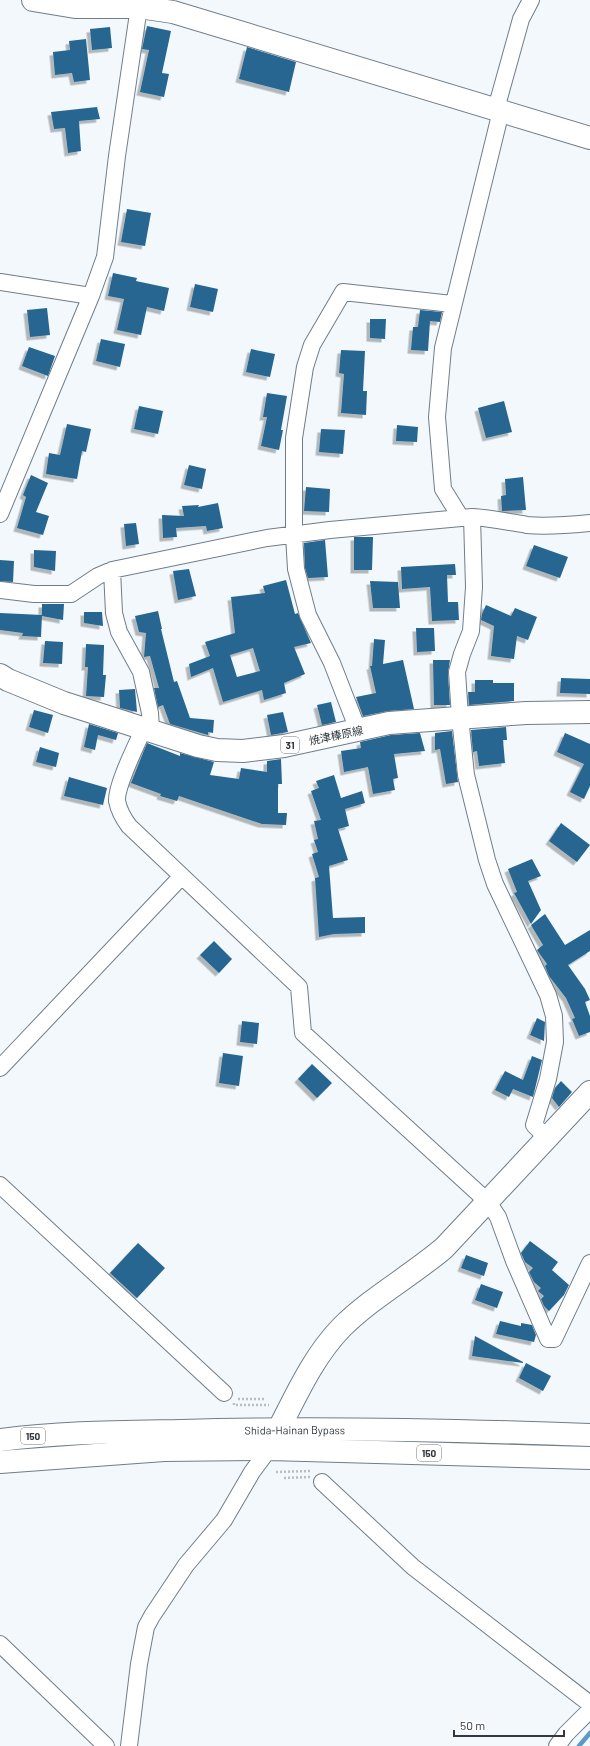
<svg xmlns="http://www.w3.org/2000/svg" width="590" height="1746" font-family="Barlow,'Noto Sans JP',sans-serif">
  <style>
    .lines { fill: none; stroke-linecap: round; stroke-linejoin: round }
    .stream { stroke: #5d99c4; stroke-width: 4.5 }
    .building { fill: #266690; fill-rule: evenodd; filter: url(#shadow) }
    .street-casing { stroke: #707d88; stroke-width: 18 }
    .secondary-casing { stroke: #707d88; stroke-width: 24 }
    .primary-casing { stroke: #707d88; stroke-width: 24 }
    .highway-casing { stroke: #707d88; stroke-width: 24 }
    .path { stroke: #b7bdc2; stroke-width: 2.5; stroke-dasharray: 2 2; stroke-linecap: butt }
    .street { stroke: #fff; stroke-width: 16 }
    .secondary { stroke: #fff; stroke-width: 22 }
    .primary { stroke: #fff; stroke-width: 22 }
    .highway { stroke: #fff; stroke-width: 22 }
    .labels { text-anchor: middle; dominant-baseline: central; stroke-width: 4; stroke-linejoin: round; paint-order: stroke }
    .shield { fill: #fff; stroke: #707477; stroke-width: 1 }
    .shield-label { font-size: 10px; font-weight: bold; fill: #32383d }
    .street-label { font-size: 11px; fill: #32383d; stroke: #fff }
  </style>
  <defs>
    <filter id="shadow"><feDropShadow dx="-3.5" dy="3.5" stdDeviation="0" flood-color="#0004"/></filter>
  </defs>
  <rect width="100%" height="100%" fill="#f2f8fc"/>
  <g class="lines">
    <!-- stream -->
    <path class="stream" d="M579 1746 590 1733"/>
  </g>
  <!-- building -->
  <path class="building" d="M147 26 171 31 162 73 169 74 164 97 140 92 149 50 142 49Z
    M110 27 112 48 92 50 90 29Z
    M86 39 90 80 74 82 72 73 55 75 53 52 70 50 69 41Z
    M247 47 296 62 289 92 239 79Z
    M97 107 100 119 79 121 81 151 68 153 65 128 54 129 51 112Z
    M127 209 151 213 145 246 121 242Z
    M113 273 137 278 136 281 169 288 164 311 147 307 141 335 117 330 124 299 108 296Z
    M195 284 218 289 213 312 190 307Z
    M47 308 50 335 30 337 27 310Z
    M420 310 442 312 440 322 430 321 428 351 411 350 413 327H418Z
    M370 319H386L385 339 370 338Z
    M101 339 125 344 120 367 96 361Z
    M29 347 55 356 48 376 22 366Z
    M251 349 275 354 270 377 246 372Z
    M341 350 365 351 363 391H367L366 415 341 413 344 374 339 373Z
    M267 393 287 396 281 430H283L279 450 261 446 267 417H263Z
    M504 401 512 432 486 438 478 408Z
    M139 406 163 411 158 434 134 429Z
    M67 424 91 429 86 452 82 451 77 479 46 474 49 453 60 455Z
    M397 425 418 427 417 442 396 441Z
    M321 429 345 430 343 454 319 452Z
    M189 465 206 469 202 489 184 485Z
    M31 475 48 483 36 512 49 516 43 535 17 528 26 497 23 495Z
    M523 477 526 510 502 511 501 496 506 495 505 479Z
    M306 487 330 489 329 512 304 511Z
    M218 503 223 528 207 531 206 526 176 528 177 537 163 538 162 515 184 516 182 506 199 505 198 507Z
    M136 523 139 544 126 546 124 524Z
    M354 537H373L372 570H354Z
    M325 540 328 577 308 578 305 568 304 543Z
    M534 545 568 557 560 578 526 566Z
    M34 550 56 551 55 571 34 567Z
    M0 560 14 561 13 582 0 581Z
    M455 564 456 575H447L448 602H458L459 620 432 621 430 587 402 589 401 567Z
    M189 569 196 596 178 600 173 571Z
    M286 580 295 614 298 613 311 643 294 647 305 674 284 683 286 693 264 700 262 690 223 702 213 668 191 677 189 664 210 656 205 642 235 633 231 597 265 593 263 586ZM253 648 260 671 237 677 230 655Z
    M370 581 398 582 400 608H373Z
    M42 604H64L63 620 42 616Z
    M486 605 511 616 515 608 537 617 528 640 517 636 514 659 491 656 494 626 481 620 482 614Z
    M158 611 162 629H161L174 682 177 681 190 718 214 720 213 733 208 732V735L170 724 163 705 158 707 154 688H159L150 656 144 657 146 633 139 632 135 616Z
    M84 612H102L103 626 84 623Z
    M0 613 42 615 41 637 22 636 23 633 0 630Z
    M416 628H434L435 651 417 652Z
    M374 639 385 640 383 664 403 660 414 709 388 711 363 716 356 697 376 693 370 666H372Z
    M45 641 63 642 62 664 43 663Z
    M86 644 104 645V647L103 675H106L104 697 86 696 88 667H85Z
    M433 660H450L448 673 450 705H434Z
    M561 678 590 679V694L560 693Z
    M475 680H493V683H514V701L469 705 468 692H475Z
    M135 689 137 712 120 708 119 690Z
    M331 702 336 722 322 725 317 705Z
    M34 710 53 715 48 733 29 727Z
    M283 712 288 732 271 735 267 715Z
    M89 724 118 733 116 740 98 735 95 750 84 747Z
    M506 727 507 740H503L505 763 479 766 477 751 473 752 471 730Z
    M452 731 458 782 446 784 440 749 435 750V733Z
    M420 733 425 751 394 754 398 778 393 779 395 790 373 794 368 767 344 772 341 751 361 748 360 742 391 735Z
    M565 733 590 744V786L584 799 570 792 584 764 557 752Z
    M147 743 180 756V753L214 762 210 775 239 779 241 768 267 772V761L281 759 282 784H278V813H287L286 825 262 824 179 796 177 801 160 796 161 794 131 783Z
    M40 747 59 753 56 767 36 762Z
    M334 775 341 798 362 791 365 803 345 809 349 826 338 829 348 860 329 866 333 918 365 917V933L334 934 319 937 315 878 319 877 312 854 318 852 314 840 318 839 314 821 321 820 311 791 319 788 316 781Z
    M69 777 107 788 103 805 64 796Z
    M561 823 590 845 577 862 549 841Z
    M532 859 541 876 528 881 541 910 531 924 514 893 517 892 508 869Z
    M545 914 565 945 590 930V951L568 965 585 989 590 1000 585 1002 590 1016V1032L579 1036 572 1019 575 1018 566 998 549 976 545 966 547 964 537 950 543 945 531 925Z
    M214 941 232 959 219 973 200 955Z
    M537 1018 545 1022 544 1041 530 1035Z
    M242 1021 259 1023 257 1044 240 1042Z
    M223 1053 243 1056 239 1086 219 1083Z
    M532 1056 542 1060 533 1097 513 1089 509 1097 495 1090 505 1071 523 1080Z
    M312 1064 332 1083 317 1098 298 1079Z
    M561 1081 572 1092 559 1107 552 1098 555 1088Z
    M530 1241 558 1262 552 1270 569 1285 564 1295 549 1311 544 1306 541 1299 544 1296 538 1291 541 1288 534 1282 529 1272 533 1268 525 1262 521 1253Z
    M138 1243 165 1268 137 1298 110 1273Z
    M466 1255 488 1263 484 1276 461 1268Z
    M481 1284 503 1292 497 1308 475 1300Z
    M500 1321 521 1326V1323L532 1325 536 1335 534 1342 496 1334Z
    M475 1336 523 1362V1363L472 1356Z
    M526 1363 551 1376 543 1391 519 1378Z"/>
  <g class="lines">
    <!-- street casing -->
    <g class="street-casing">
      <path id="street" d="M496 109 521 19 531 0
        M0 282 91 296
        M0 514 91 296 105 257 117 156 140 0
        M472 517 474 587 471 631 462 654 457 672 460 717 466 775 487 860 495 884 548 995 554 1016 555 1042 548 1079 534 1125 547 1138
        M461 518 443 489 437 417 443 348 501 111
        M112 570 114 613 119 632 141 672 150 713 151 730
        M0 590 34 594H71L98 576 112 570 267 538 330 530 472 517C491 518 509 522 527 525 548 527 569 525 590 523
        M144 728C137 744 116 785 117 801 119 811 123 818 129 826L299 987 303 1033 488 1202 498 1217 514 1261 548 1339H554L590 1263
        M358 730 332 663 308 615 296 569 294 535V438L305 367 312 345 343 292 452 304
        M0 1068 181 877
        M0 1185 224 1393
        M322 1482 413 1567 590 1704
        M0 1644 106 1746
        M129 1746 139 1664 146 1627 152 1616 186 1565 224 1520 252 1472 269 1449
        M557 1746 566 1734 590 1710"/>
    </g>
    <!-- secondary casing -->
    <g class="secondary-casing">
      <path id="secondary" d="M33 0 75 7H139L173 12 590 138
        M271 1444C292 1405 310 1360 341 1328 372 1297 411 1276 444 1248L590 1092"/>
    </g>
    <!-- primary casing -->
    <g class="primary-casing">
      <path id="primary" d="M0 675 8 680 64 703 198 746 217 750 243 751 284 746 389 723 526 713 590 712"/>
    </g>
    <!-- highway casing -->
    <g class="highway-casing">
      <g id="highway">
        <path id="s1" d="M0 1440C60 1432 121 1432 181 1431 318 1427 454 1430 590 1435"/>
        <path d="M0 1462 164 1450 269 1449 590 1458"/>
      </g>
    </g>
    <!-- path -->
    <path class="path" d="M238 1399H264
      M234 1403V1405H269
      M276 1472 311 1471
      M284 1478 310 1477"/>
    <!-- street -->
    <use href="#street" class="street"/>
    <!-- secondary -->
    <use href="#secondary" class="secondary"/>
    <!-- primary -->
    <use href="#primary" class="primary"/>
    <!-- highway -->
    <use href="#highway" class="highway"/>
  </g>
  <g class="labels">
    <!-- shield labels -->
    <g class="shield">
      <rect x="281" y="737" width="18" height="16" rx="3"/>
      <rect x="21" y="1428" width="24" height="16" rx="3"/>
      <rect x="417" y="1445" width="24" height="16" rx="3"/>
    </g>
    <g class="shield-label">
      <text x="290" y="745">31</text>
      <text x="33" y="1436">150</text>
      <text x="429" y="1453">150</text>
    </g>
    <!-- street labels -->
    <g class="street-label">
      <text transform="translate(336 735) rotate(-12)">焼津榛原線</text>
      <text stroke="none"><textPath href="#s1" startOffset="295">Shida-Hainan Bypass</textPath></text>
    </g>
  </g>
  <!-- scale -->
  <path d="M454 1730v6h110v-6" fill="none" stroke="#32383d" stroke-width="2"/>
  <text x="460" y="1730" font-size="12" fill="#32383d" stroke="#ffffff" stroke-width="3" paint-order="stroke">50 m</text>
</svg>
